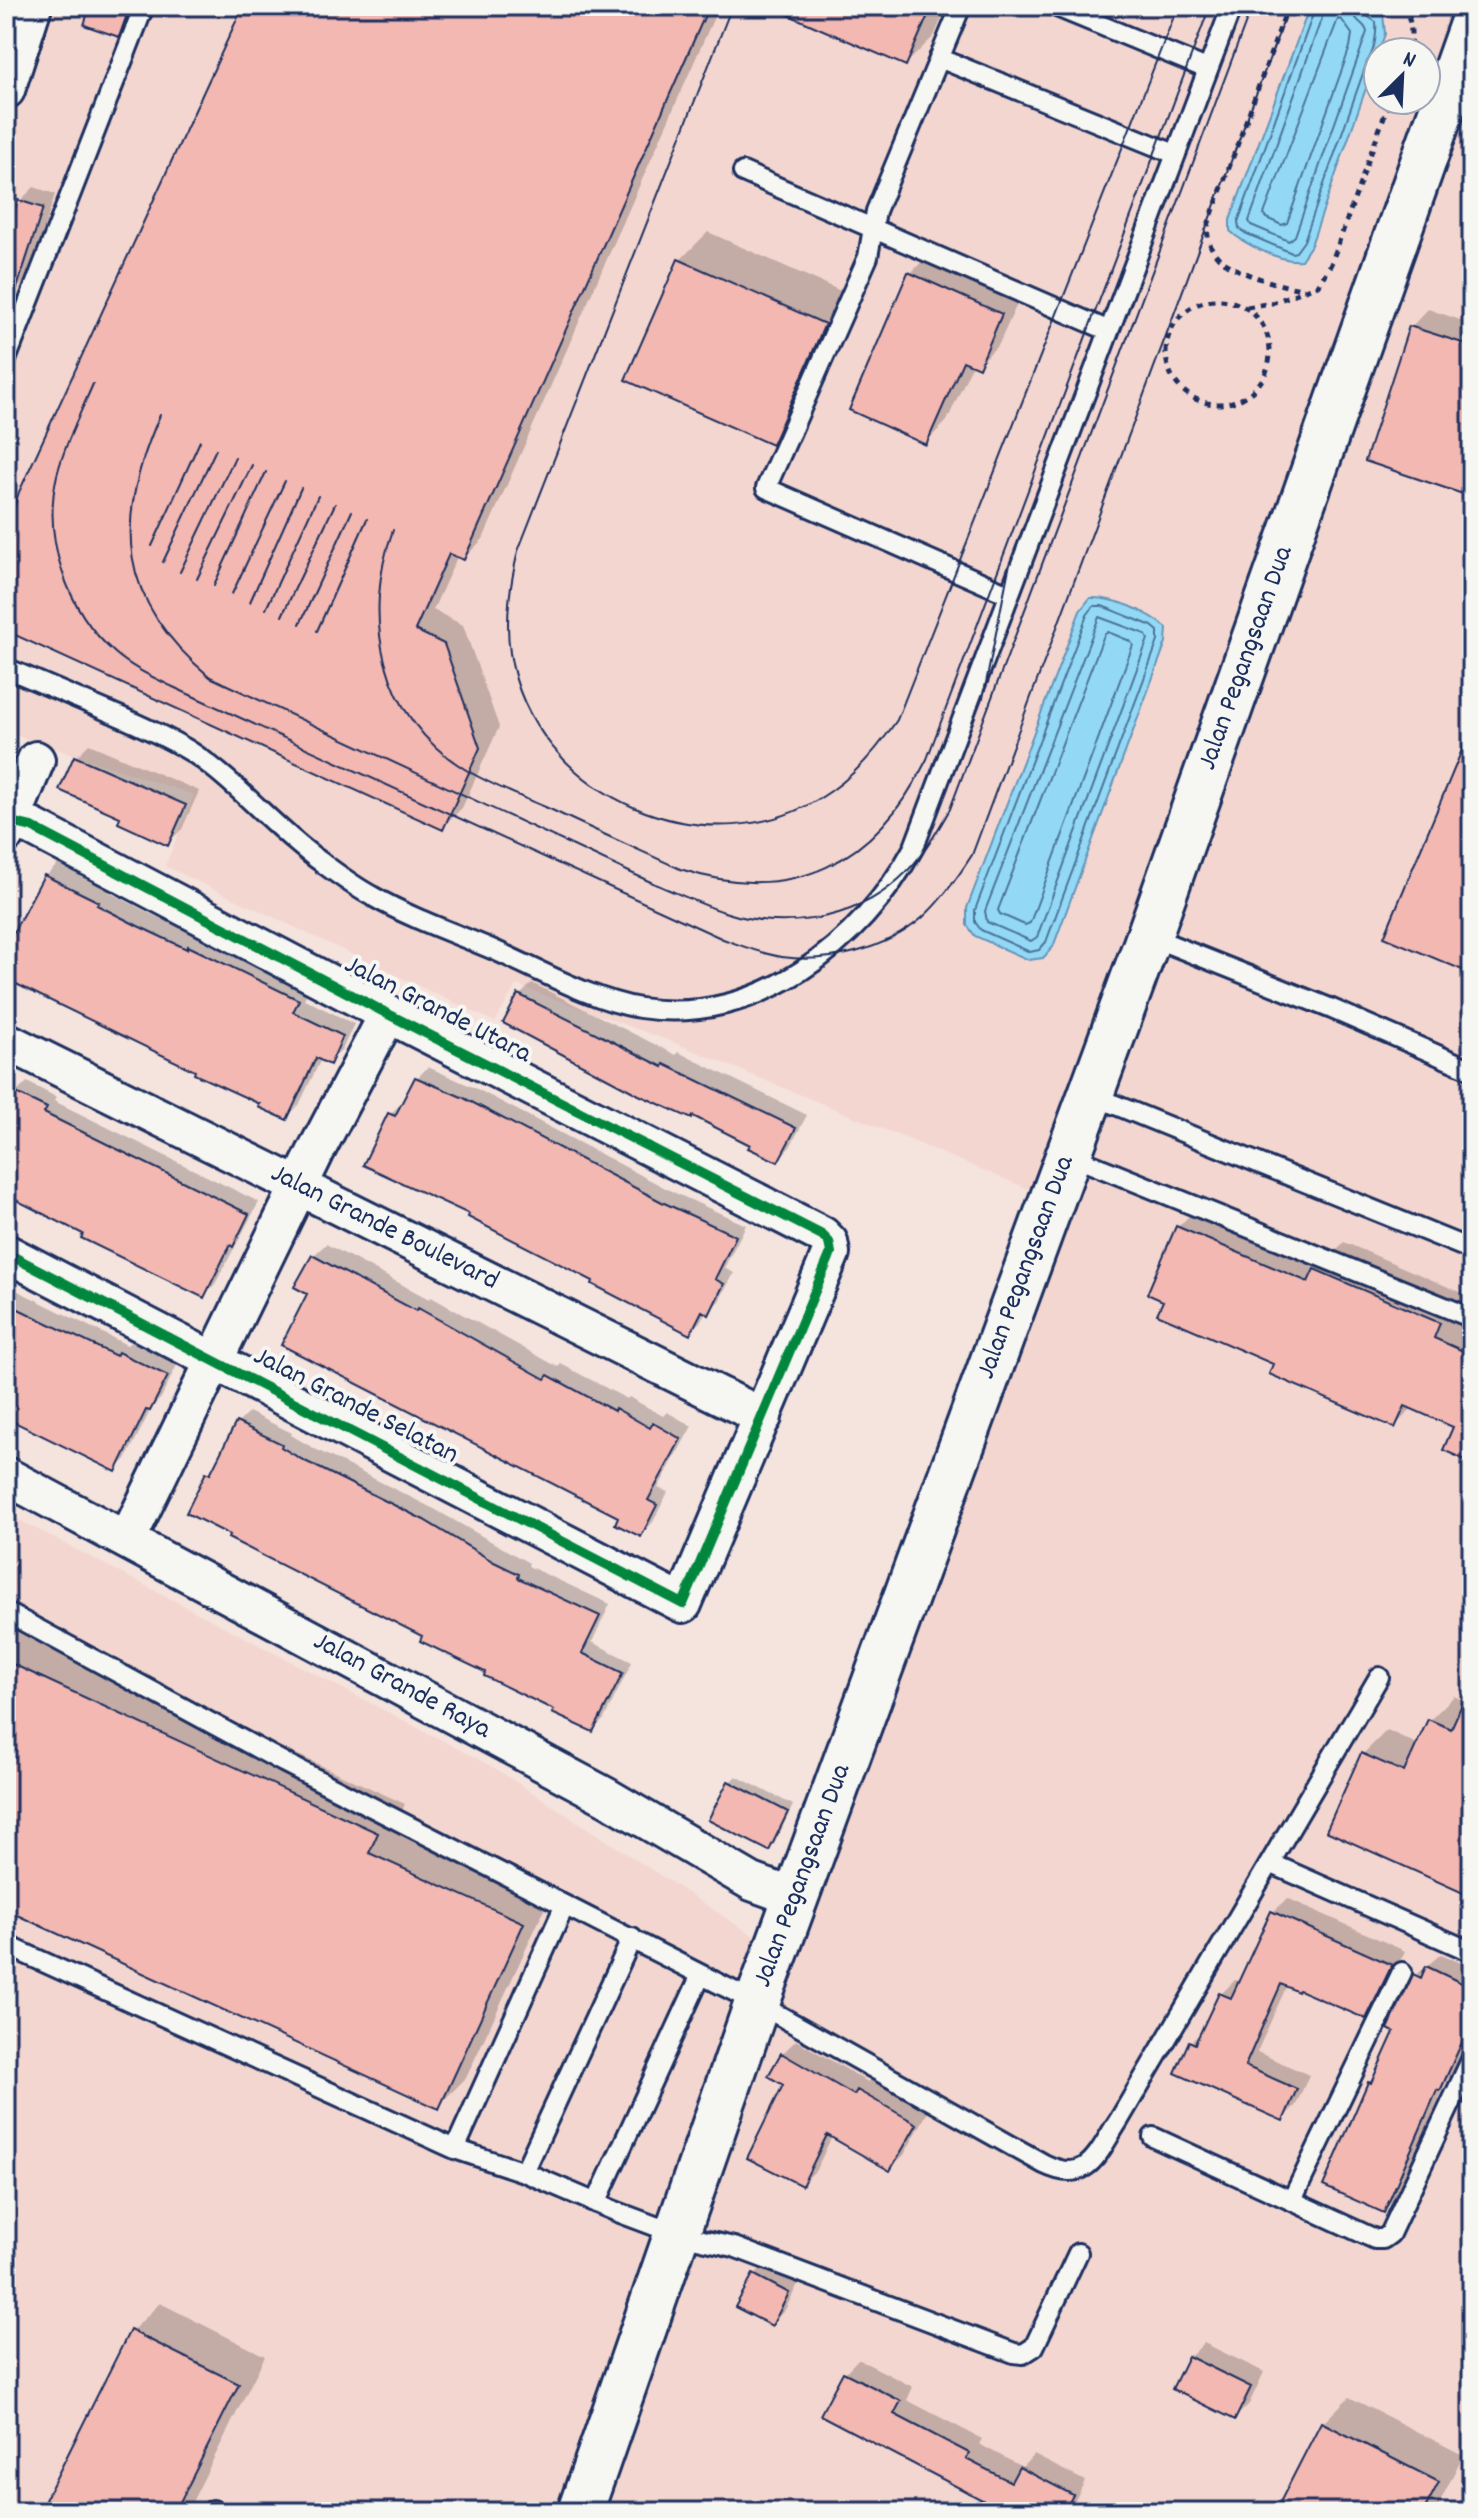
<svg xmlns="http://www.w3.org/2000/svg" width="1478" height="2518" font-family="Dekko,sans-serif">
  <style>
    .built { fill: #f4d6d0; fill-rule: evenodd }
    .water { fill: #93d9f5; stroke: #6395b9; stroke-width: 2 }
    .shadow { fill: #0003 }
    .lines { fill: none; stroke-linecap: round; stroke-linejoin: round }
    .shore { stroke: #4b739a; stroke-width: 2 }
    .building { fill: #f3b8b1; stroke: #1b2f5e; stroke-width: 2 }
    .service-casing { stroke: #1b2f5e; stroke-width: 24 }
    .minor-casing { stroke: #1b2f5e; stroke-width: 42 }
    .secondary-casing { stroke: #1b2f5e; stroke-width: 50 }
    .path { stroke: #1b2f5e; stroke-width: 5; stroke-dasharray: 6 6; stroke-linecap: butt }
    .service { stroke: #f6f6f2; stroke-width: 18 }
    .minor { stroke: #f6f6f2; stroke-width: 36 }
    .secondary { stroke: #f6f6f2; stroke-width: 44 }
    .tram { stroke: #1b2f5e; stroke-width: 2 }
    .cycleway-casing { stroke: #f6f6f2; stroke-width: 15 }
    .cycleway { stroke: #00873e; stroke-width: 10 }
    .labels { text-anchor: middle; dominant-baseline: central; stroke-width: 8; stroke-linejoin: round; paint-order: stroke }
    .street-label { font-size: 28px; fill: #1b2f5e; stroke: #f6f6f2 }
  </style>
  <rect width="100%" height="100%" fill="#f5e3de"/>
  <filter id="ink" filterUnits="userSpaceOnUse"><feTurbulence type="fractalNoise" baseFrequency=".0125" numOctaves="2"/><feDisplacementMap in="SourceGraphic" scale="16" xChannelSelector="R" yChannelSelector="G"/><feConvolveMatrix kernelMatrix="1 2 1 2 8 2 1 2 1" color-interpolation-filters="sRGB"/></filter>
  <g filter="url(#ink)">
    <!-- built -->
    <path class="built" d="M12 6H1472L1036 1192 675 1043 516 985 495 1022 165 866 194 795 6 732V24ZM1378 52H1426V100H1378Z
      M1472 11V2512H6V1513L493 1767 760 1940Z"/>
    <!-- water -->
    <path class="water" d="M1310 6H1361L1383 14 1385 34 1311 245 1301 260C1282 263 1244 244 1230 231V220Z
      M1090 598C1114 597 1149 612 1167 628L1166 642 1053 947 1043 958 1029 960 975 936 967 925V908L1080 611Z"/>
    <!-- shadow -->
    <path class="shadow" d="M93 6H142L139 14 118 35Z
      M245 6H719L483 539 464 558 458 555 433 610 463 625 499 727 462 808 442 827 6 624V580Z
      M776 6H947L934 36 906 64Z
      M34 187 55 194 29 277 15 291 6 288V243L20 201Z
      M708 232 852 296 799 414 772 442 680 260Z
      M931 252 1022 293 999 344 978 365 973 363 947 421 926 442 910 274Z
      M1428 309 1472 324V496L1411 327Z
      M89 744 199 791 182 829 168 843 123 816 75 758Z
      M58 864 110 889 109 892 151 914 200 937 203 934 310 987 304 999 354 1024 342 1050 329 1062 321 1059 299 1105 286 1118 198 1070 6 977V952L45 877Z
      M532 983 676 1055 678 1052 807 1115 790 1147 777 1160 753 1144 694 1114 520 995Z
      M428 1067 475 1088 673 1192 746 1225 724 1268 734 1273 719 1301 708 1312 706 1311 700 1322 689 1332 470 1216 472 1214 390 1114 401 1104 403 1105 417 1078Z
      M27 1082 56 1097 54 1101 259 1202 215 1284 204 1295 6 1194V1113L16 1093Z
      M1205 1200 1333 1253 1344 1242 1467 1295 1460 1310 1472 1315V1460L1456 1426 1413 1407 1395 1426 1276 1363 1165 1300 1177 1228Z
      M326 1244 429 1299 431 1297 558 1367 561 1364 627 1399 629 1397 663 1416 667 1412 692 1426 658 1488 668 1492 653 1522 641 1535 621 1516 545 1480 423 1414 309 1293 313 1256Z
      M6 1285 127 1345 131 1342 177 1365 161 1398 152 1407 126 1459 115 1470 6 1416Z
      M249 1412 292 1433 291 1435 315 1449 436 1510 529 1563 528 1566 610 1604 592 1642 632 1662 604 1719 593 1730 425 1635 208 1473 218 1463 238 1423Z
      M6 1621 405 1804 396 1824 551 1895 466 2078 438 2106 6 1908Z
      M1472 1687V1894L1363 1754 1387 1730 1419 1745 1430 1720 1454 1696 1466 1702Z
      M736 1776 793 1805 775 1843 768 1849 730 1782Z
      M1287 1898 1405 1951 1379 2003 1365 2017 1287 1985 1257 2052 1309 2075 1296 2105 1282 2119 1191 2042 1205 2028 1221 1994 1235 1980 1241 1982 1273 1912Z
      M1441 1954 1472 1968V2033L1453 2074 1447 2080 1397 2197 1383 2211 1369 2083 1377 2075 1397 2031 1415 1976Z
      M796 2040 868 2082 873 2078 929 2110 904 2155 890 2168 832 2136 816 2170 802 2184 782 2054Z
      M768 2262 801 2278 785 2310 771 2324 754 2276Z
      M160 2303 265 2356 187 2512H42L132 2331Z
      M1204 2343 1264 2372 1249 2404 1235 2418 1174 2388 1190 2357Z
      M858 2359 913 2387 907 2400 982 2439 979 2444 1022 2467 1034 2455 1085 2481 1069 2512H1000L998 2511 1000 2507 823 2414 845 2373Z
      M1349 2397 1463 2455 1435 2512H1277L1323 2423Z"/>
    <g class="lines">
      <!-- shore -->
      <path class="shore" d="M1316 6 1238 222 1239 228 1245 233 1292 253 1296 252 1304 241 1367 62C1374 53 1377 35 1376 22L1364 14 1362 6
        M1326 6 1249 221 1251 225 1289 241 1295 236 1367 32C1365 22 1352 22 1352 6
        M1338 19 1342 20 1352 34 1350 47 1287 223 1282 225 1266 218 1264 214Z
        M1094 606H1102L1152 626 1158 631V641L1046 942 1039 950 1030 952 981 930 975 922V910L1087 615Z
        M1099 617 1145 634 1148 639 1037 937 1031 941 987 922 985 911Z
        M1108 632 1130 641 1133 645 1030 923 1025 925 1000 914 998 910 1104 635Z"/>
    </g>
    <!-- building -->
    <path class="building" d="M90 6H130L119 37 84 25Z
      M243 6H709L464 560 449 554 415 630 444 644 480 748 443 830 15 635 6 627V565L13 510 19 492Z
      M768 6H932L906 66Z
      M18 200 43 208 11 306H6V236Z
      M678 259 825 324 772 445 625 380Z
      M908 272 1002 314 979 368 963 361 926 445 849 410Z
      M1409 326 1472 346V497L1365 461Z
      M1472 726V974L1384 937Z
      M74 756 186 805 168 846 118 823 120 817 59 790Z
      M44 875 99 902 97 905 138 926 187 949 188 946 299 1000 293 1012 343 1036 330 1065 316 1058 287 1120 258 1107 260 1104 194 1074 195 1071 6 979V946Z
      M518 994 663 1067 664 1064 796 1128 778 1162 748 1148 750 1145 693 1116 692 1119 639 1095 503 1023Z
      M415 1077 464 1098 662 1202 736 1236 715 1279 724 1284 709 1315 702 1311 690 1335 592 1284 593 1281 468 1217 469 1214 363 1165 388 1113 395 1116Z
      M14 1092 47 1108 44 1113 249 1214 233 1247 230 1245 204 1298 81 1238 83 1234 6 1195V1109Z
      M1176 1226 1308 1282 1314 1269 1440 1323 1434 1338 1472 1355V1463L1443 1450 1453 1427 1405 1406 1395 1428 1269 1374 1273 1364 1157 1314 1163 1301 1147 1294Z
      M312 1255 416 1311 418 1308 545 1379 548 1375 614 1411 615 1408 650 1428 653 1423 681 1439 648 1500 657 1505 641 1537 615 1524 618 1517 281 1345 307 1294 294 1287Z
      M6 1303 116 1356 118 1352 168 1376 150 1411 146 1410 116 1472 6 1418Z
      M236 1422 282 1444 281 1447 303 1460 424 1520 494 1562 519 1574 518 1578 600 1616 582 1653 623 1673 593 1732 552 1713 554 1710 484 1676 485 1672 420 1641 422 1636 228 1538 230 1535 186 1513 206 1472 210 1474Z
      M6 1661 378 1833 369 1853 524 1923 439 2109 6 1910Z
      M1472 1682V1897L1326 1831 1361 1753 1404 1772 1428 1719 1451 1729Z
      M728 1781 788 1812 769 1851 708 1820Z
      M1271 1911 1392 1965 1366 2019 1299 1990 1298 1992 1281 1984 1245 2066 1297 2089 1283 2121 1175 2073 1189 2041 1195 2044 1219 1993 1231 1998Z
      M1426 1966 1472 1988V2020L1440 2091 1437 2090 1384 2213 1323 2186 1368 2082 1371 2083 1394 2032 1388 2029 1413 1974 1421 1978Z
      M781 2053 854 2095 857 2090 917 2124 890 2171 827 2135 802 2186 747 2158 783 2085 768 2076Z
      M753 2274 789 2293 772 2326 735 2307Z
      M130 2330 239 2384 175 2512H39Z
      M1188 2356 1251 2387 1235 2420 1172 2389Z
      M843 2372 901 2401 894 2414 969 2453 966 2459 1011 2482 1019 2467 1073 2495 1064 2512H1005L820 2415Z
      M1321 2422 1439 2482 1423 2512H1275Z"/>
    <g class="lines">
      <!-- service casing -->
      <g class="service-casing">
        <path id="service" d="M961 6 876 211 868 257 766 488 1008 594
          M1054 6 1207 69
          M939 58 1175 154
          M743 172 1107 330
          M6 360 144 6
          M6 668C41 683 76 698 112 713 139 725 168 737 193 753 238 783 273 827 317 859 335 872 353 886 372 896 410 918 454 933 494 950 539 970 592 1000 640 1008 757 1026 861 945 914 847L1232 6
          M1149 936 1332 1009 1472 1070
          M1091 1095 1472 1250
          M1069 1155 1472 1318
          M6 1612 283 1762 757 2003 1044 2164C1089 2186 1097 2153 1119 2120L1379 1677
          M1270 1863 1472 1952
          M6 1945 455 2149 524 2172 615 2211 679 2235 734 2247 1014 2353 1023 2354 1034 2347 1078 2253
          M1153 2137 1375 2239H1383L1390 2234 1472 2058
          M455 2149 564 1907
          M524 2172 632 1938
          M1292 2200 1402 1972
          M596 2203 700 1977
          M213 2510 216 2512"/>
      </g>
      <!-- minor casing -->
      <g class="minor-casing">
        <g id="minor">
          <path d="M6 90 33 6"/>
          <path d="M6 834 36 760"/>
          <path id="s1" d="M6 1041 763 1417"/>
          <path d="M6 1253 683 1604 831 1253 829 1242 822 1235 388 1014 32 827 11 822"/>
          <path id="s2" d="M6 1476 607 1797 752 1882 796 1898"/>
          <path d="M127 1540 316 1151 388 1014"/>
        </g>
      </g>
      <!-- secondary casing -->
      <g class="secondary-casing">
        <g id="secondary">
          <path id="s3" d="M580 2512 757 2003 1149 936 1472 24"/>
        </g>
      </g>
      <!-- path -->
      <path class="path" d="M1288 6 1207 228C1208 240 1210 249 1219 258 1235 273 1282 287 1304 289
        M1403 6C1412 19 1413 37 1408 52
        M1166 352a52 52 0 1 1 104 0a52 52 0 1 1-104 0Z
        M1247 307 1272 303 1318 285 1331 264 1390 100"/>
      <!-- service -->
      <use href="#service" class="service"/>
      <!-- minor -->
      <use href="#minor" class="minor"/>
      <!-- secondary -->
      <use href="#secondary" class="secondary"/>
      <!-- tram -->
      <path class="tram" d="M732 6 518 551C510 585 505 618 510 653 532 797 712 875 831 791 858 772 879 747 897 720L1178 6
        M93 384C80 414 65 444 57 475 42 538 67 611 115 653 132 668 153 677 173 687L723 939C742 946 762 954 782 957 829 964 886 949 922 918 942 900 958 877 972 855L1289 6
        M160 415C113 521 117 600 210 677L655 884C677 893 700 904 724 912 782 931 853 921 899 879 921 860 935 835 950 809L1252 6
        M393 530C361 618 381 716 463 768 490 785 522 797 552 810 594 830 637 849 680 869 793 906 876 863 927 759L1210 6
        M152 546 200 441
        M163 562 216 449
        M180 572 235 457
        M197 579 252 465
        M214 585 266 472
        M232 594 285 481
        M250 602 301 488
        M266 609 318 496
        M282 616 335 504
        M300 624 352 511
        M317 631 367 519
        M983 698 1009 568"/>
      <!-- cycleway casing -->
      <g class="cycleway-casing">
        <path id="cycleway" d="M6 1253 683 1604 831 1253 829 1242 822 1235 388 1014 32 827 11 822"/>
      </g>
      <!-- cycleway -->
      <use href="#cycleway" class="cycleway"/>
    </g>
  </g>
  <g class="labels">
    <!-- street labels -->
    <g class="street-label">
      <text stroke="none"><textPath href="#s3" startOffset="1970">Jalan Pegangsaan Dua</textPath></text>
      <text transform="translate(437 1011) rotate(27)">Jalan Grande Utara</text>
      <text stroke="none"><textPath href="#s1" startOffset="422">Jalan Grande Boulevard</textPath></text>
      <text stroke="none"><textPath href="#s3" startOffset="1322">Jalan Pegangsaan Dua</textPath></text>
      <text transform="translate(355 1407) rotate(27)">Jalan Grande Selatan</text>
      <text stroke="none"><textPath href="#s2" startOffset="448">Jalan Grande Raya</textPath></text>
      <text stroke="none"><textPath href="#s3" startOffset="674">Jalan Pegangsaan Dua</textPath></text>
    </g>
  </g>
  <!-- margin -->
  <rect width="1478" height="2518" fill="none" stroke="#f6f6f2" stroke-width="32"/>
  <rect x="16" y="16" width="1446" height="2486" fill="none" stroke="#1b2f5e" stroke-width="3" filter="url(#ink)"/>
  <!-- north arrow -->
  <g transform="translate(1402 76) rotate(24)"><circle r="38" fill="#f6f6f2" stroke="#9ea6b7" stroke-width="2"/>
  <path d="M0-6L14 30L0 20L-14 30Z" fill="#1b2f5e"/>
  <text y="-12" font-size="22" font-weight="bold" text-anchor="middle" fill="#1b2f5e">N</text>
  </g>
</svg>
